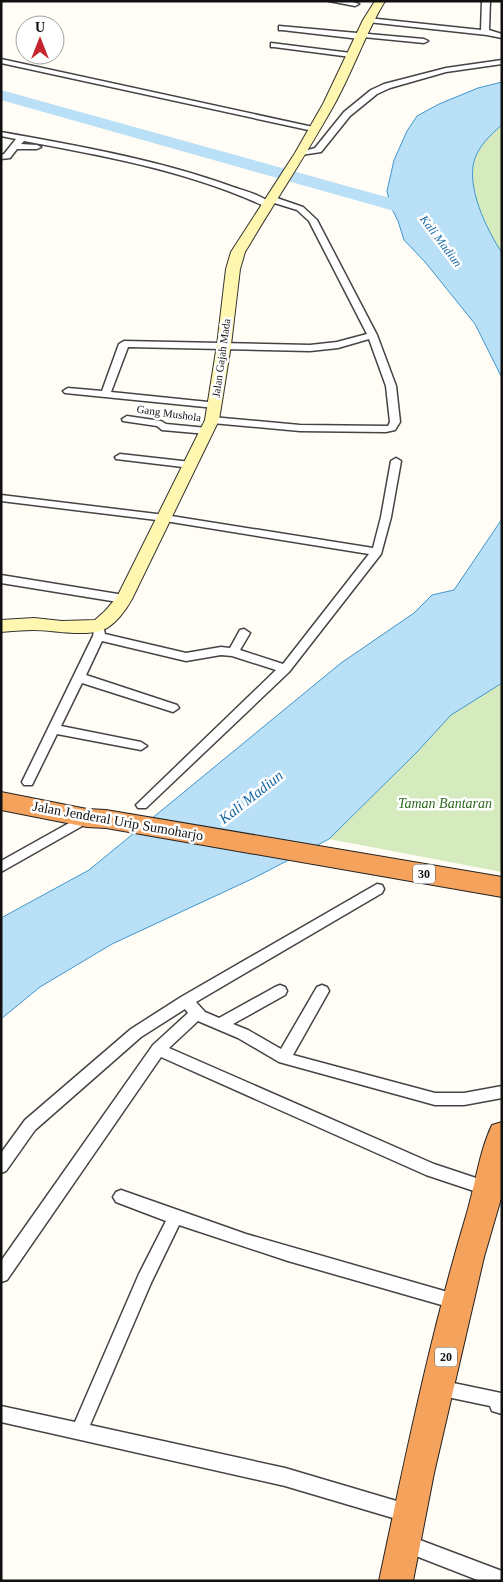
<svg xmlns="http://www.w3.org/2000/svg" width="503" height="1582" font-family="Georgia,serif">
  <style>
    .green { fill: #d5ebbd }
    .water { fill: #b9e0f7; stroke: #3f96cf }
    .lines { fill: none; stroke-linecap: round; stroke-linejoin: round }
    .river { fill: #b9e0f7; fill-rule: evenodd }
    .street-casing { stroke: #444; stroke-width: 3 }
    .secondary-casing { stroke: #333; stroke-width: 2 }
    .highway-casing { stroke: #222; stroke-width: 2 }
    .street { fill: #fff; fill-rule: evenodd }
    .secondary { fill: #fff6b0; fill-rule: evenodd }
    .highway { fill: #f5a25d; fill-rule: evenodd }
    .labels { text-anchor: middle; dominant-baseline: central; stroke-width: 5; stroke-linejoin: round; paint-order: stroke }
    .far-street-label { font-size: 11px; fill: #111; stroke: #fff }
    .far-water-label { font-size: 12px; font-style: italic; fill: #1768a6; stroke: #fff }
    .shield { fill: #fff; stroke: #585858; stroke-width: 1 }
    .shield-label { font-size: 12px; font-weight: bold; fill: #111 }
    .park-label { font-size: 14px; font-style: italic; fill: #2f6b1f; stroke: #fff }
    .street-label { font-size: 14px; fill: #111; stroke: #fff }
    .water-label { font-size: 15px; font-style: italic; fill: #1768a6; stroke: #fff }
  </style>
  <rect width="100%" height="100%" fill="#fffdf5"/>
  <!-- green -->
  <path class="green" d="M502 125V253C487 230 465 186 475 158 480 145 491 134 502 125Z
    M502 683V872L329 839 417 752 451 715Z"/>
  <!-- water -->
  <path class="water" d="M502 82V125C491 134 480 145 475 158 465 186 487 230 502 253V378L475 324 425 262 404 240 398 221 390 205 387 191 394 160 407 131 417 116 439 104 478 88Z
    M502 519V683L451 715 417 752 329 839 254 878 112 944 40 987 1 1019V918L89 870 341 663 414 613 432 595 454 590Z"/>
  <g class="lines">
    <!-- river -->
    <path class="river" d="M1 90 426 208 428 212 426 216 419 218 412 216 1 100Z"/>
    <!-- street casing -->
    <g class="street-casing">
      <path id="street" d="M329 1H350L359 4 355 6Z
        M482 1H490L489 30 502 34V38L487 35 368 22 364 20 368 18 481 30Z
        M279 26 424 39 428 41 424 43 363 37 360 39 282 30H279Z
        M271 43 351 53 355 55 351 57 274 47H271Z
        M1 59 313 127 317 129 313 131 1 63Z
        M502 60V64L446 72 390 88 377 94 350 116 321 152 301 155 297 153 315 148 344 112 371 90 384 84 446 68Z
        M1 132C79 146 159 160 233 187 245 191 262 195 271 204L264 206C189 171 104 156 24 141L21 144 37 145 41 147 37 149H17L10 158 1 159V155L4 154 16 139 1 136Z
        M271 196 303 207 317 220 377 335 396 386 400 422 395 430 386 432 300 431 212 423 207 420 212 417 300 425 388 426 390 422 386 386 369 339 338 348 310 351 128 347 111 392 218 403 220 405 215 408 65 393 63 391 68 388 102 391 119 344 124 341 310 345 337 342 367 334 309 221 297 210 268 201V197Z
        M127 416 161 421 166 424 207 428 212 431 207 434 162 430 157 426 123 421 122 419Z
        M120 454 191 462 196 465 191 468 116 459 115 457Z
        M396 458 401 461 391 517 381 554 289 672 146 808H138L136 805 276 670 232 656 221 655 186 661 102 641 86 675 177 705 179 708 173 712 82 683 61 726 141 742 147 746 141 750 57 734 32 785H24L22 782 93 636 95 625H103L105 634 186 653 221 647 230 648 240 630 244 629 250 633 240 650 283 664 369 554 165 521 1 501V495L165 515 373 548 381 517 391 461Z
        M1 575 124 595 130 599 124 603 1 583Z
        M87 813 91 815 93 818 91 821 1 872V861Z
        M377 884 382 885 384 889 382 893 196 1002 205 1012 219 1018 275 987 280 985 285 987 287 991 285 995 233 1024 248 1030 281 1049 317 987 322 985 327 987 329 991 293 1055 435 1093H464L502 1086V1098L464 1105H435L279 1062 238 1038 198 1021 169 1048 434 1164 494 1184 497 1189 494 1194 489 1196 426 1175 161 1057 7 1280 1 1282V1261L153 1045 188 1013 185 1009 141 1037 35 1130 6 1171 1 1173V1153L25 1120 131 1029 181 997Z
        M121 1190 246 1234 465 1297 467 1302 465 1307 459 1310 288 1261 179 1225 151 1283 90 1425 285 1468 410 1505 416 1508 419 1514 416 1520 410 1523 285 1486 1 1422V1406L75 1422 139 1274 166 1221 116 1202 113 1197 116 1192Z
        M439 1380 501 1393 502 1414 492 1411 490 1406 433 1394 431 1388 433 1382Z
        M404 1534 502 1571V1581H480L398 1549 395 1543 398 1537Z"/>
    </g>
    <!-- secondary casing -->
    <g class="secondary-casing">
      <path id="secondary" d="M375 1H385C365 34 353 71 334 105 306 155 274 203 245 252L240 269 231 345 219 420 132 599C126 610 115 625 103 630 82 637 54 630 33 630 22 630 12 631 1 632V620L34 618 62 621 95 620 105 611 117 597 205 420 217 345 226 269 231 252 295 153 323 104 363 20Z"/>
    </g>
    <!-- highway casing -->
    <g class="highway-casing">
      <path id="highway" d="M1 792 87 809 106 810 502 877V897L106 828 87 827 1 810Z
        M502 1122V1195L484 1257 434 1473 413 1581H379C405 1459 430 1336 466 1216 475 1187 479 1152 492 1125Z"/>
    </g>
    <!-- street -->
    <use href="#street" class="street"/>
    <!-- secondary -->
    <use href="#secondary" class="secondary"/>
    <!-- highway -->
    <use href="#highway" class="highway"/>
  </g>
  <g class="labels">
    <!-- far-street labels -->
    <g class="far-street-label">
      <text transform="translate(221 358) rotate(-82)">Jalan Gajah Mada</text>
      <text transform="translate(169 413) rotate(8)">Gang Mushola</text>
    </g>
    <!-- far-water labels -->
    <g class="far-water-label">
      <text transform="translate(441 241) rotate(53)">Kali Madiun</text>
    </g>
    <!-- shield labels -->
    <g class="shield">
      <rect x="413" y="864.5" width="22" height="19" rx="4"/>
      <rect x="435" y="1347.5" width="22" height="19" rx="4"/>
    </g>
    <g class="shield-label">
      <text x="424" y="874">30</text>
      <text x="446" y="1357">20</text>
    </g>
    <!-- park labels -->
    <g class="park-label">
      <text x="445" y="803">Taman Bantaran</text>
    </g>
    <!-- street labels -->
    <g class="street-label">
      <text transform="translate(118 821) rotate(10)">Jalan Jenderal Urip Sumoharjo</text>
    </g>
    <!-- water labels -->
    <g class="water-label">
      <text transform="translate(251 797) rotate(-38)">Kali Madiun</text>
    </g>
  </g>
  <!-- border -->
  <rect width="503" height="1582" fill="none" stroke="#111111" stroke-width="5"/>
  <!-- north arrow -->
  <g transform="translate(40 40)"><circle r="24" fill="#ffffff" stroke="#a0a0a0"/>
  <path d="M0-4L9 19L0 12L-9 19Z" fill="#c4262e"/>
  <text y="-8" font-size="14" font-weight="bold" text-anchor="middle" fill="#111111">U</text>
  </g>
</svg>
